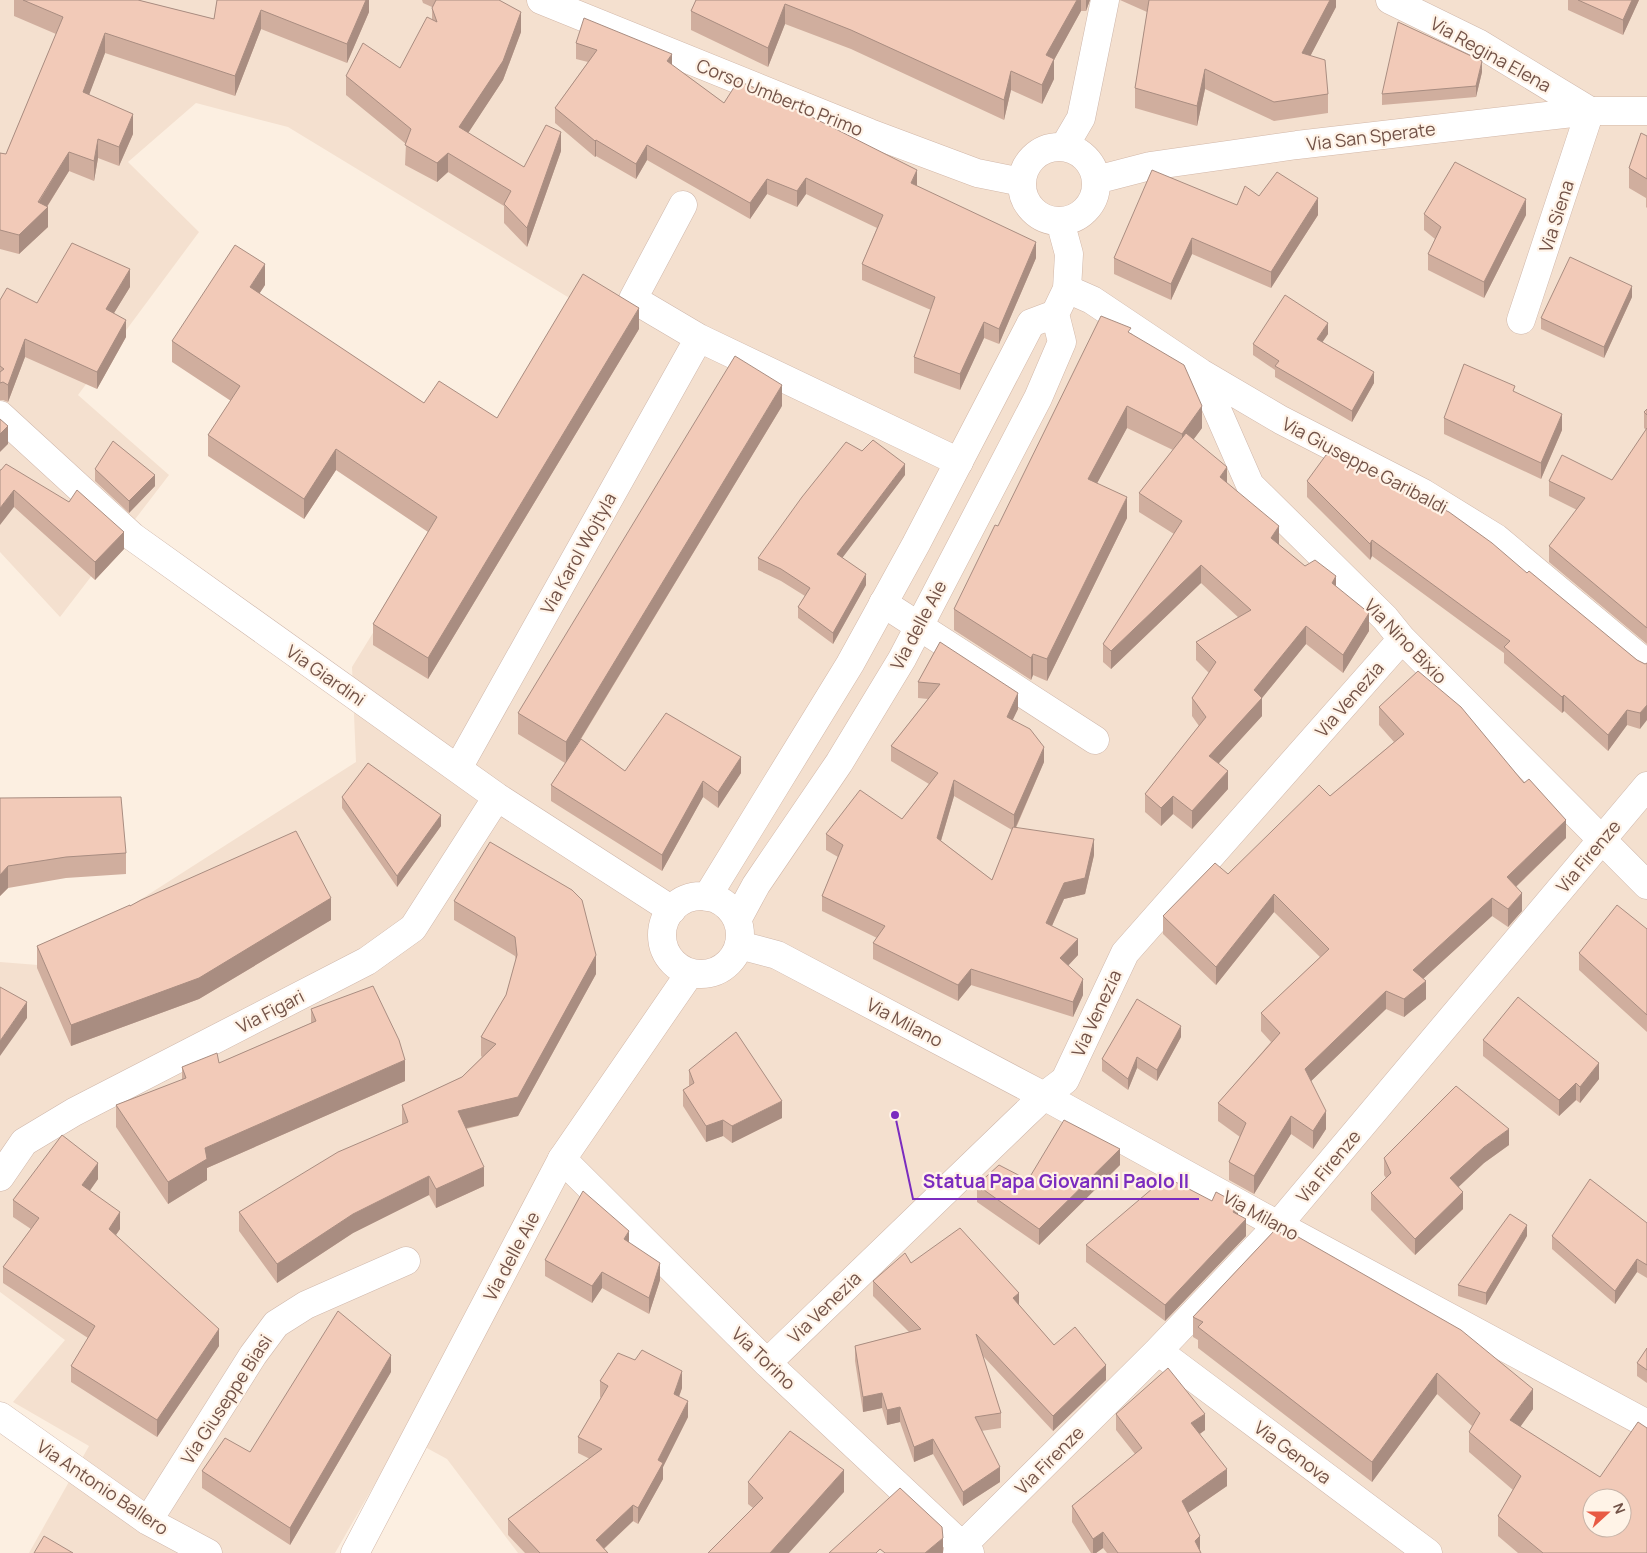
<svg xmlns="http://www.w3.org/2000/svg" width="1647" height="1553" font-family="Manrope,sans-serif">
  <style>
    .residential { fill: #f4e0cf; fill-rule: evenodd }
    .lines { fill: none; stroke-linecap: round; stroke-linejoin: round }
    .street-casing { stroke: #cfb7ab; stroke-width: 29 }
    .secondary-casing { stroke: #d2b7a8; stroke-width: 29 }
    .street { stroke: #fff; stroke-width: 28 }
    .secondary { stroke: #fff; stroke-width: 28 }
    .wall { fill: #d0ae9e; fill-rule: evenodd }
    .shaded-wall { fill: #a98d81 }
    .building { fill: #f2cab8; stroke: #a98d81; fill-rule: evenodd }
    .labels { text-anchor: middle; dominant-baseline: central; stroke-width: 4.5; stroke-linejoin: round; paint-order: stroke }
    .street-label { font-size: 18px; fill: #735348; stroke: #fff3e7 }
    .leader { fill: none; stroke: #7b2cbf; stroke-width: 2 }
    .callout-dot { fill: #7b2cbf; stroke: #fff3e7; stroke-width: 2 }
    .callout-label { font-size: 19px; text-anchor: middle; font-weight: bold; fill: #7b2cbf; stroke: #fff3e7; stroke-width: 4.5; stroke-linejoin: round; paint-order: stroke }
  </style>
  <rect width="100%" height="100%" fill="#fcefe1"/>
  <!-- residential -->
  <path class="residential" d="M0 0H1647V1553H518L447 1459 403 1435 335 1553H29L89 1446 13 1402 65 1340 0 1292V962L38 965 356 762 352 667 576 302 288 127 196 103 128 162 199 232 78 395 169 475 60 617 0 552ZM1592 1498H1622V1528H1592Z"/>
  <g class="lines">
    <!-- street casing -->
    <g class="street-casing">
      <path id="street" d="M1390 0 1478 43 1590 111 1521 320
        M1064 147 1081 118 1105 0
        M683 205 633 299 699 338
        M1067 289 1092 300 1201 373 1281 420 1423 493 1496 538 1647 664
        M1201 373 1250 485 1385 618 1402 639 1647 885
        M0 415 133 537 497 797 672 910
        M883 603 1095 740
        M458 768 699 338 959 462
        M739 945 777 955 1044 1096 1278 1225 1647 1424
        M562 1159 767 1363 970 1553
        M0 1177 24 1142 74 1112 367 961 413 928 497 797
        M1158 1351 1428 1553
        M767 1363 1023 1116 1044 1096 1065 1080 1125 953 1402 639
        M0 1416 148 1521 208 1553
        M148 1521 253 1355 276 1324 306 1305 406 1261
        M957 1553 963 1545 1158 1351 1278 1225 1647 786"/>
    </g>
    <!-- secondary casing -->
    <g class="secondary-casing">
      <path id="secondary" d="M541 0 870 133 977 173 1022 182
        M1022 184a37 37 0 1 1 74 0a37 37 0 1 1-74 0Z
        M1096 180 1150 166 1297 145 1590 111H1647
        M662 935a39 39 0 1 1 78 0a39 39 0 1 1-78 0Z
        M707 897 850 664 916 544 1031 323 1055 314
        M737 920 756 885 839 763 902 659 1038 398 1062 342 1055 314 1067 289 1069 254 1060 221
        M355 1553 562 1159 690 973"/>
    </g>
    <!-- street -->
    <use href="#street" class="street"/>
    <!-- secondary -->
    <use href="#secondary" class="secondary"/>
  </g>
  <!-- wall -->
  <path class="wall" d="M14 0H138L214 19 217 0H369V12L347 63 261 29 235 96 105 53 89 94 133 134 119 166 98 158 94 181 69 171 47 207 48 227 19 254 0 249V153L6 154 56 34 14 16Z
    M422 0H499L521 32 503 80 468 133 524 167 561 151 527 247 504 223V206L448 172 437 182 405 165 406 144 346 95V76L400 68 432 19V7L423 3Z
    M696 0H1090L1086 11H1081L1054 60V79L1042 104 1011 90 1004 120 851 49 785 24 768 67 691 30V11Z
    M1120 0H1336V7L1310 56 1328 94V113L1274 121 1205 89 1197 126 1135 108V88L1147 12Z
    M1568 0H1639L1623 35 1568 10Z
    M576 43 672 65 724 103 785 104 917 186 1036 258 999 344 984 338 960 390 914 373V357L931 310 862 280V264L877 228 806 194 797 207 767 194 750 219 647 160 636 179 596 156 595 157 555 123V108L588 62 576 59Z
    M1482 72 1476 97 1382 105V94Z
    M1647 136V208L1646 207V198L1629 188V168Z
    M1259 196 1318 215 1271 288 1192 254 1171 300 1114 274V258Z
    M1424 214 1526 215 1484 298 1428 270V254L1435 239 1424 230Z
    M265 285 259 294 424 403 497 418 639 329 428 679 373 645V624L428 532 336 470 304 519 208 456V435L231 401 172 362V341Z
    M130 287 114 313 126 337 97 389 25 357 8 402 3 400H0V300L37 303Z
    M1632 297 1604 358 1541 329V318Z
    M1131 333 1202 428 1193 440 1227 484 1279 545 1305 566 1336 586 1369 631 1343 673 1306 644 1262 698V716L1219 763 1228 789 1192 829 1173 814 1161 826 1145 812V794L1199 726 1192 716V698L1209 673 1196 660V642L1238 617 1201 583 1111 669 1103 662V644L1174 534 1139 512V493L1173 450 1127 428 1097 483 1127 518 1047 681 1033 675 1031 680 954 630V609L998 526Z
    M1328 334 1322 342 1374 383 1352 422 1275 377V370L1253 355V344Z
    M782 406 581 739 625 771 741 773 718 808 703 797 662 871 551 801V785L565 763 518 734V713Z
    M1647 409V644L1549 562V546L1577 510 1549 496V481L1612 480 1646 430 1644 428V412Z
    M1444 418 1562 430 1541 479 1444 434Z
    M95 469 155 486 129 513 95 481Z
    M0 470 124 549 95 580 14 507Z
    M905 475 842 557 866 585 833 644 798 618V607L805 596 781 581 758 570V558Z
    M1307 481 1527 573 1637 660 1645 664 1640 729 1627 725 1608 751 1564 711 1562 713 1504 663V653L1372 556 1370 560 1307 497Z
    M940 642 1018 709 1012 720 1044 762 1016 828 1094 855 1085 894 1064 899 1052 926 1078 955 1068 966 1083 995 1073 1017 971 985 958 1001 873 959V943L877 938 822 911V896L838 857 826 850V834L902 819 929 784 891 761V746L928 699 918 698V682ZM954 796 1012 830 992 880 941 841Z
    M1379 707 1566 838 1516 887 1522 911 1508 927 1492 916 1423 979 1426 999 1404 1017 1386 1009 1311 1081 1326 1129 1313 1149 1291 1134 1254 1194 1229 1180V1162L1240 1137 1218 1121V1103L1271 1042 1261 1031V1013L1320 957 1274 912 1216 985 1163 934V916L1228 874 1330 796 1394 742 1379 725Z
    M342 797 441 826 397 887 342 808Z
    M0 798 126 853V874L66 878 8 888 0 896Z
    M454 901 596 974 518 1116 466 1129 484 1186 436 1208 429 1195 353 1233 277 1283 239 1231V1212L402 1124V1105L462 1077 482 1057 481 1056V1037L506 995 516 960 515 956 454 920Z
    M130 906 331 920 199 999 71 1046 37 968V946Z
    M1647 929V1032L1579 970V953Z
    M311 1009 405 1081 207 1168V1180L168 1204 116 1127V1105L182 1080V1067L219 1063 311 1023Z
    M1181 1037 1157 1081 1137 1068 1128 1090 1102 1071V1059Z
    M1483 1040 1599 1079 1580 1103 1576 1100 1559 1116 1483 1056Z
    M689 1070 782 1118 732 1143 723 1136 706 1142 683 1106V1090L689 1086Z
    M1509 1145 1484 1163 1458 1187 1463 1209 1415 1255 1371 1210V1193L1386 1178 1384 1175V1158Z
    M1120 1165 1039 1245 977 1202V1185L1028 1180Z
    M98 1179 89 1191 120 1229 116 1235 219 1346 157 1437 71 1382V1366L88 1338 3 1283V1267L31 1229 13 1217V1200Z
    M1238 1215 1246 1236 1165 1321 1086 1262V1245Z
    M1647 1223V1278L1637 1272 1615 1304 1552 1249V1236Z
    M1275 1230 1533 1409 1520 1427 1647 1553H1518L1498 1536V1516L1513 1490 1469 1452V1432L1472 1426 1437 1394 1372 1482 1198 1348V1340L1193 1337V1317Z
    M1527 1236 1486 1305 1458 1296V1285Z
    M629 1242 660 1280 649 1314 602 1288 592 1303 545 1276V1260Z
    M911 1263 1019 1305 1054 1345 1106 1380 1053 1431 983 1356 1001 1413V1428L981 1431 1000 1482 963 1506 933 1454 914 1462 900 1422 887 1425 882 1408 863 1412 855 1361V1346L909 1332 873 1296V1281Z
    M1647 1348V1383L1637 1376V1363Z
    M391 1372 290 1545 202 1488V1471L250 1452Z
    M600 1381 682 1388 679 1397 688 1417 663 1467V1479L638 1524 633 1521 604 1549 608 1553H525L508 1535V1519L590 1459 578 1453V1437L601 1398 600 1397Z
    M1116 1414 1205 1430 1200 1434 1227 1486 1188 1513 1201 1553H1107L1103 1548 1096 1553H1091L1072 1522V1506L1135 1454 1116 1430Z
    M748 1482 844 1492 753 1508 748 1504Z"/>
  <!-- shaded-wall -->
  <path class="shaded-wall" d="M366 0H369V12L347 63V44Z
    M1077 0H1081V11L1054 60V79L1042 104V85L1046 55Z
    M1086 0H1090L1086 11Z
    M1330 0H1336V7L1302 72V53Z
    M1632 0H1639L1623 35V20Z
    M785 4V24L768 67V48Z
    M261 10V29L235 96V76Z
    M521 12V32L503 80 459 147V127Z
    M105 33V53L83 111V92Z
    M672 54V70L667 61Z
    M1482 61V72L1476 97V86Z
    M1205 69V89L1197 126V106Z
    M1011 71V90L1004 120V100Z
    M133 114V134L119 166V147Z
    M561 132V151L527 247V228Z
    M98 139V158L94 181V161Z
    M596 140V156L595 157V141Z
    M647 145V160L636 179V164Z
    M69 152V171L46 208 48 207V227L19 254V235Z
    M448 153V172L437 182V163Z
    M917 170V186L911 183Z
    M806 178V194L797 207V191Z
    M767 179V194L750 219V203Z
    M1318 198V215L1271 288V272Z
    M1526 199V215L1484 298V282Z
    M1192 238V254L1171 300V284Z
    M1036 242V258L999 344V329Z
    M265 264V285L250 308V287Z
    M130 269V287L106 326V309Z
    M1632 286V297L1604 358V347Z
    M639 308V329L428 679V658Z
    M126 320V337L97 389V372Z
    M984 322V338L960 390V374Z
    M1328 323V334L1317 350V339Z
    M25 339V357L8 402V385Z
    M1374 372V383L1352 422V411Z
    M782 385V406L566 763V742Z
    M1127 406V428L1088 500V479Z
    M1202 406V428L1182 455V434Z
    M1562 414V430L1541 479V463Z
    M8 426V444L0 452V434Z
    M336 449V470L304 519V499Z
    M905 464V475L837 565V554Z
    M1227 467V486L1220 477Z
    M155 475V486L129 513V501Z
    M14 490V507L0 525V508Z
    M1127 497V518L1047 681V659Z
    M1279 526V544L1271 557V538Z
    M124 532V549L95 580V562Z
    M1372 540V556L1370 560V544Z
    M1201 565V583L1111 669V651Z
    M866 574V585L833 644V633Z
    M1336 576V595L1332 583Z
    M1369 613V631L1343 673V655Z
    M1306 626V644L1262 698V716L1209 774V756L1254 690Z
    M1033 654V675L1031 680V658Z
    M1018 693V709L1007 732V717Z
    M1564 695V711L1562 713V697Z
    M1647 705V720L1640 729V713Z
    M1627 710V725L1608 751V735Z
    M1044 747V762L1014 831V815Z
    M741 757V773L718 808V792Z
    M1228 771V789L1192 829V811Z
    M954 780V796L937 854V838Z
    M703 781V797L662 871V855Z
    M1173 796V814L1161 826V808Z
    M441 815V826L397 887V876Z
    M1566 820V838L1507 895V877Z
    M1094 839V855L1085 894 1064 899 1046 939V923L1064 883Z
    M8 866V888L0 896V875Z
    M1522 893V911L1508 927V909Z
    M1274 894V912L1216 985V967Z
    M331 898V920L199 999 71 1046V1025Z
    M1492 898V916L1413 988V970Z
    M1078 939V955L1060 974V958Z
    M596 955V974L518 1116 458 1130V1111Z
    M971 969V985L958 1001V985Z
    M1083 979V995L1073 1017V1002Z
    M1426 981V999L1404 1017V999Z
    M1386 991V1009L1305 1087V1069Z
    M27 1002V1018L0 1056V1041Z
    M1181 1026V1037L1157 1081V1070Z
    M1137 1057V1068L1128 1090V1079Z
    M405 1060V1081L207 1168V1180L168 1204V1182L205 1148Z
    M1599 1063V1079L1580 1103V1087Z
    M1576 1083V1100L1559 1116V1100Z
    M782 1101V1118L732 1143V1126Z
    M1326 1111V1129L1313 1149V1131Z
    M1291 1116V1134L1254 1194V1176Z
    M723 1120V1136L706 1142V1126Z
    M1509 1129V1145L1484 1163 1450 1195V1178L1484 1147Z
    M1120 1149V1165L1039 1245V1229Z
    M98 1163V1179L82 1202V1185Z
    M484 1167V1186L436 1208V1189Z
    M429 1176V1195L353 1233 277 1283V1264L353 1214Z
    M1463 1192V1209L1415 1255V1239Z
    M1238 1204V1221L1233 1212Z
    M120 1212V1229L109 1245V1229Z
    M1246 1219V1236L1165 1321V1305Z
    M1527 1225V1236L1486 1305V1293Z
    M629 1231V1247L624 1239Z
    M1637 1259V1272L1615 1304V1291Z
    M660 1263V1280L649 1314V1298Z
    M602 1272V1288L592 1303V1286Z
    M1019 1293V1308L1013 1298Z
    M219 1329V1346L157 1437V1420Z
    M391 1355V1372L290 1545V1528Z
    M1106 1365V1380L1053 1431V1416Z
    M682 1371V1388L674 1410V1394Z
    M1437 1373V1394L1372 1482V1462Z
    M1533 1389V1409L1510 1441V1420Z
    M882 1393V1408L863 1412V1397Z
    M688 1401V1417L663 1467V1479L638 1524V1508L658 1460Z
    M900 1407V1422L887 1425V1410Z
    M1205 1414V1430L1191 1440V1423Z
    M933 1439V1454L914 1462V1447Z
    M1000 1467V1482L963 1506V1492Z
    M1227 1469V1486L1182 1517V1501Z
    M844 1470V1492L789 1553H770Z
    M633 1505V1521L599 1553 596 1540Z
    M1103 1532V1548L1096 1553H1093V1539Z
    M1200 1536V1553L1195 1541Z
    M943 1538V1553H925Z"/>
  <!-- building -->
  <path class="building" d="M23 0H138L214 19 217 0H366L347 44 261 10 235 76 105 33 83 92 133 114 119 147 98 139 94 161 69 152 38 202 48 207 19 235 0 230V153L6 154 63 17Z
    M436 0H499L521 12 503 61 459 127 524 167 546 125 561 132 527 228 504 204 511 191 448 153 437 163 405 145 411 129 346 76 363 43 400 68 427 17 437 22 432 8Z
    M696 0H1077L1046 55 1054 59 1042 85 1011 71 1004 100 851 30 785 4 768 48 691 11Z
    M1149 0H1330L1302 53 1325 60 1328 94 1274 102 1205 69 1197 106 1135 88Z
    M1578 0H1632L1623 20Z
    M584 18 672 54 667 61 724 103 738 81 785 100 784 103 917 170 911 183 1036 242 999 329 984 322 960 374 914 357 935 297 862 264 883 215 806 178 797 191 767 179 750 203 647 145 636 164 596 140 595 141 555 108 597 50 576 43Z
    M1398 22 1482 61 1476 86 1382 94Z
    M1641 133 1647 136V179L1629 168Z
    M1455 162 1526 199 1484 282 1428 254 1441 227 1424 214Z
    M1152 170 1237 205 1245 186 1259 196 1277 172 1318 198 1271 272 1192 238 1171 284 1114 258Z
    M72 243 130 269 106 309 126 320 97 372 25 339 8 385 3 382 0 383V372L4 369 0 366V300L7 288 37 303Z
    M235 245 265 264 250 287 424 403 439 381 497 418 583 274 639 308 428 658 373 624 437 517 336 449 304 499 208 435 240 386 172 341Z
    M1570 257 1632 286 1604 347 1541 318Z
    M1285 295 1328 323 1317 339 1374 372 1352 411 1275 366 1279 361 1253 344Z
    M1101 316 1131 328 1128 332 1184 365 1202 406 1182 434 1127 406 1088 479 1127 497 1047 659 1033 654 1031 658 954 609 995 525 998 526Z
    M735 356 782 385 566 742 518 713Z
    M1464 364 1515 386 1513 391 1562 414 1541 463 1444 418Z
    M1647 409V415L1644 412Z
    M0 419 8 426 0 434Z
    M1647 428V628L1549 546 1585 498 1549 481 1562 455 1612 480Z
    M1186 433 1227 467 1220 477 1279 526 1271 538 1305 566 1315 560 1336 576 1332 583 1369 613 1343 655 1306 626 1254 690 1262 698 1209 756 1228 771 1192 811 1173 796 1161 808 1145 794 1206 717 1192 698 1216 662 1196 642 1251 610 1201 565 1111 651 1103 644 1182 521 1139 493Z
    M873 440 905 464 837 554 866 574 833 633 798 607 810 588 781 569 758 558 802 497 846 442 862 451Z
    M113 441 155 475 129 501 95 469Z
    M1326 455H1335L1449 512 1492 543 1527 573 1529 571 1637 660 1645 664 1647 663V705L1640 713 1627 710 1608 735 1564 695 1562 697 1504 647 1510 641 1372 540 1370 544 1307 481Z
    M6 464 69 502 77 490 124 532 95 562 14 490 0 508V470H1Z
    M940 642 1018 693 1007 717 1030 729 1044 747 1014 815 954 780 937 838 992 880 1013 827 1094 839 1085 878 1064 883 1046 923 1078 939 1060 958 1083 979 1073 1002 971 969 958 985 873 943 885 926 822 896 843 845 826 834 860 790 902 819 938 773 891 746 940 684 918 682Z
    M1418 671 1461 707 1524 783 1529 779 1566 820 1507 877 1522 893 1508 909 1492 898 1413 970 1426 981 1404 999 1386 991 1305 1069 1326 1111 1313 1131 1291 1116 1254 1176 1229 1162 1246 1123 1218 1103 1280 1033 1261 1013 1329 949 1274 894 1216 967 1163 916 1215 863 1228 874 1319 785 1330 796 1404 734 1379 707Z
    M666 713 741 757 718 792 703 781 662 855 551 785 581 739 625 771Z
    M368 763 441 815 397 876 342 797Z
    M121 797 126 853 66 857 8 866 0 875V798Z
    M296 831 331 898 199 978 71 1025 37 946 130 905V906L141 900Z
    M490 842 572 890 582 900 596 955 518 1097 458 1111 484 1167 436 1189 429 1176 353 1214 277 1264 239 1212 338 1152 408 1122 402 1105 462 1077 496 1044 481 1037 506 995 517 955 515 937 454 901Z
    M1617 905 1647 929V1015L1579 953Z
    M373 986 399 1040 405 1060 205 1148 207 1159 168 1182 116 1105 186 1078 182 1067 217 1053 219 1063 316 1021 311 1009Z
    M0 987 27 1002 0 1041Z
    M1518 997 1599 1063 1580 1087 1576 1083 1559 1100 1483 1040Z
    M1137 999 1181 1026 1157 1070 1137 1057 1128 1079 1102 1059Z
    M736 1032 782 1101 732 1126 723 1120 706 1126 683 1090 694 1083 689 1070Z
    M1456 1086 1509 1129 1484 1147 1450 1178 1463 1192 1415 1239 1371 1193 1391 1173 1384 1158Z
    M1064 1120 1120 1149 1039 1229 977 1185 999 1165 1028 1180Z
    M62 1135 98 1163 82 1185 120 1212 109 1229 219 1329 157 1420 71 1366 95 1326 3 1267 39 1218 13 1200Z
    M1166 1177 1212 1201 1216 1192 1238 1204 1233 1212 1246 1219 1165 1305 1086 1245Z
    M1590 1179 1647 1223V1265L1637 1259 1615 1291 1552 1236Z
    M583 1191 629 1231 624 1239 660 1263 649 1298 602 1272 592 1286 545 1260Z
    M1510 1214 1527 1225 1486 1293 1458 1285Z
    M960 1228 1019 1293 1013 1298 1054 1345 1075 1327 1106 1365 1053 1416 976 1334 1001 1413 975 1417 1000 1467 963 1492 933 1439 914 1447 900 1407 887 1410 882 1393 863 1397 855 1346 921 1329 873 1281 905 1253 911 1263Z
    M1275 1230 1289 1237 1293 1234 1461 1330 1533 1389 1510 1420 1600 1477 1638 1422 1647 1428V1553H1543L1498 1516 1521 1476 1469 1432 1480 1413 1437 1373 1372 1462 1198 1327 1203 1322 1193 1317ZM1592 1498H1622V1528H1592Z
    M338 1311 391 1355 290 1528 202 1471 225 1438 250 1452Z
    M1647 1348V1370L1637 1363Z
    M642 1350 682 1371 674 1394 688 1401 658 1460 663 1463 638 1508 633 1505 596 1540 608 1553H540L508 1519 602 1449 578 1437 608 1386 600 1381 618 1353 635 1360Z
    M1168 1368 1205 1414 1191 1423 1227 1469 1182 1501 1200 1536 1195 1541 1201 1553H1118L1103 1532 1093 1539 1072 1506 1142 1448 1116 1414Z
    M790 1431 844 1470 770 1553H708L763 1498 748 1482Z
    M900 1488 942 1527 943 1538 925 1553H885L880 1549 876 1553H829Z
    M44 1536 73 1553H34Z"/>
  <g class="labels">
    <!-- street labels -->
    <g class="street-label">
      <text transform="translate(1491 54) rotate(29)">Via Regina Elena</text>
      <text transform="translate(780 97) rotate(22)">Corso Umberto Primo</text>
      <text transform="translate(1371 136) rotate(-7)">Via San Sperate</text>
      <text transform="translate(1556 216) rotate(-72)">Via Siena</text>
      <text transform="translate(1365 465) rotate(28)">Via Giuseppe Garibaldi</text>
      <text transform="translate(578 553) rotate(-61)">Via Karol Wojtyla</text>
      <text transform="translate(918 625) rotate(-62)">Via delle Aie</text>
      <text transform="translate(1406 641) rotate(46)">Via Nino Bixio</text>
      <text transform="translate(326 675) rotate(35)">Via Giardini</text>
      <text transform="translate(1349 699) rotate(-49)">Via Venezia</text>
      <text transform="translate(1588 856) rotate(-50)">Via Firenze</text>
      <text transform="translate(270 1011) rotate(-27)">Via Figari</text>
      <text transform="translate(1096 1013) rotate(-65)">Via Venezia</text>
      <text transform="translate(905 1022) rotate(28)">Via Milano</text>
      <text transform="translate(1328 1166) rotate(-50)">Via Firenze</text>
      <text transform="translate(1261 1215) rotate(29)">Via Milano</text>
      <text transform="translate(511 1256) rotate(-62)">Via delle Aie</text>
      <text transform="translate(824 1307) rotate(-44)">Via Venezia</text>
      <text transform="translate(764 1358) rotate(44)">Via Torino</text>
      <text transform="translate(226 1399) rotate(-57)">Via Giuseppe Biasi</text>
      <text transform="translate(1293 1452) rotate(37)">Via Genova</text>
      <text transform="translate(1049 1460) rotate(-45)">Via Firenze</text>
      <text transform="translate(103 1487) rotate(34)">Via Antonio Ballero</text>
    </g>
  </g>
  <!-- callouts -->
  <path class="leader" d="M895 1115L913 1199H1199"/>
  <circle class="callout-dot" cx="895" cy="1115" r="5"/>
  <g class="callout-label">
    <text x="1056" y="1188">Statua Papa Giovanni Paolo II</text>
  </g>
  <!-- north arrow -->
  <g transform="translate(1607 1513) rotate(69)"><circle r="24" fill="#fff3e7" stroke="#c7b3a7"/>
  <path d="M0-4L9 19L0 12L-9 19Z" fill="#e85a44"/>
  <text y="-8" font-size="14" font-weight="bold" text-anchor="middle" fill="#735348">N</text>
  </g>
</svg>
